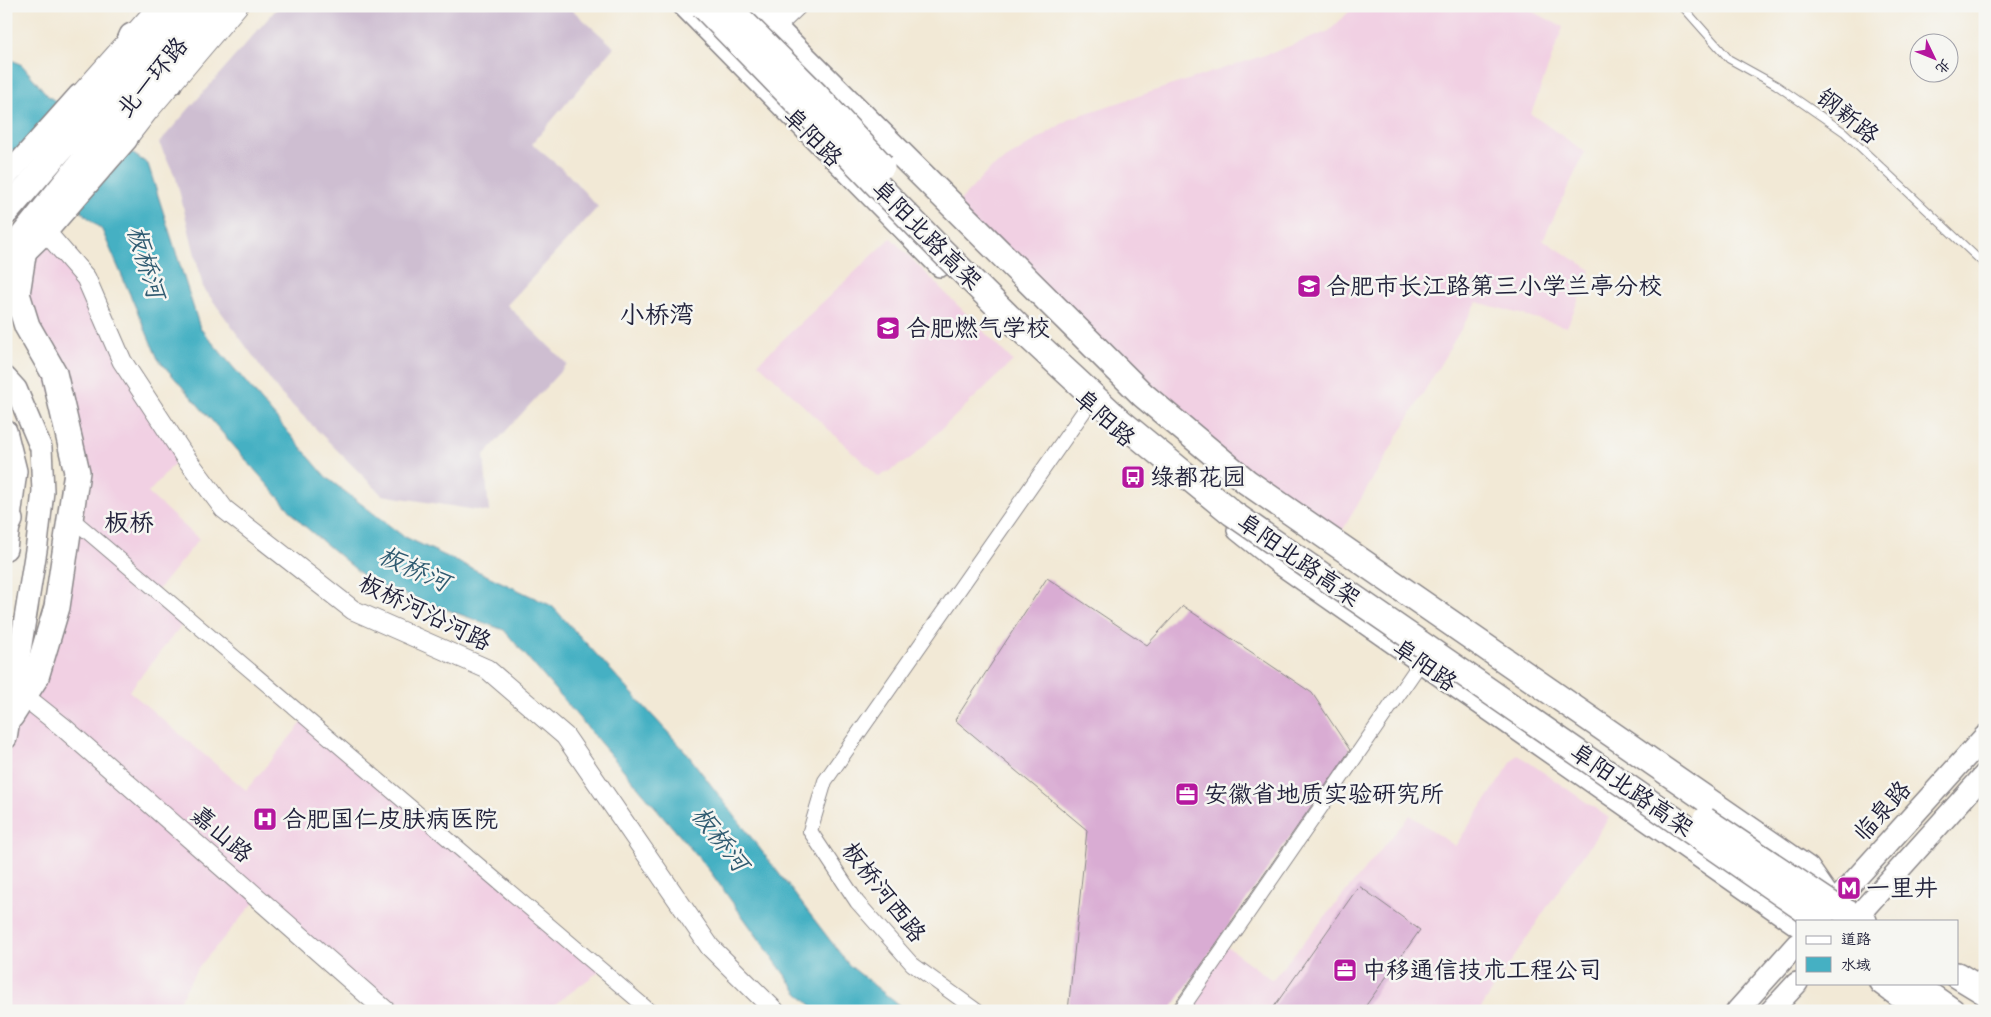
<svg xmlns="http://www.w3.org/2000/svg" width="1991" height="1017" font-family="Caveat,'LXGW WenKai TC',sans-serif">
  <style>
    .built { fill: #f1d0e3 }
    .industrial { fill: #cebed1 }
    .water { fill: #45b0c3; stroke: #34697f }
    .building { fill: #d9acd3 }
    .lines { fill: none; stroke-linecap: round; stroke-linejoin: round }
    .lane-casing { stroke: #8a8688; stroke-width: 9 }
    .street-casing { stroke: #8a8688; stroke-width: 16 }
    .secondary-casing { stroke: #8a8688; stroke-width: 21 }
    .primary-casing { stroke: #8a8688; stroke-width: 24 }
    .highway-casing { stroke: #8a8688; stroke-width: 28 }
    .lane { stroke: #fff; stroke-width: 7 }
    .street { stroke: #fff; stroke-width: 14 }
    .secondary { stroke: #fff; stroke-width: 19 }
    .primary { stroke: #fff; stroke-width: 21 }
    .highway { stroke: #fff; stroke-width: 25 }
    .highway-bridge-casing { stroke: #8a8688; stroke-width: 28; stroke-linecap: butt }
    .highway-bridge { stroke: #fff; stroke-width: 25 }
    .labels { text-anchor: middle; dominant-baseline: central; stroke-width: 5; stroke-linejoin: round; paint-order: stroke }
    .street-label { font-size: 24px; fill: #22223b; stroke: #f6f6f2 }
    .poi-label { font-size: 24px; fill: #22223b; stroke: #f6f6f2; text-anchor: start }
    .water-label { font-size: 25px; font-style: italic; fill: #305b71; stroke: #f6f6f2 }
    .neighbourhood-label { font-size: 25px; fill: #22223b; stroke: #f6f6f2 }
  </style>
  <rect width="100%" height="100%" fill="#f6f6f2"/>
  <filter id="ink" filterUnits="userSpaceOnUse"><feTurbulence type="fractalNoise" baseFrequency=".02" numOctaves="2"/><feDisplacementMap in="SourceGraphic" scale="10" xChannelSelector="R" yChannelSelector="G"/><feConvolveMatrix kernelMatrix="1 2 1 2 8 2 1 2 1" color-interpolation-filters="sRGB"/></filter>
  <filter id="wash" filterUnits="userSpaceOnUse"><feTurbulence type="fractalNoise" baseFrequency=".0096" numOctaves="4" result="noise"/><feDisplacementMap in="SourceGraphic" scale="20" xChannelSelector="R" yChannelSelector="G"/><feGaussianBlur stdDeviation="1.12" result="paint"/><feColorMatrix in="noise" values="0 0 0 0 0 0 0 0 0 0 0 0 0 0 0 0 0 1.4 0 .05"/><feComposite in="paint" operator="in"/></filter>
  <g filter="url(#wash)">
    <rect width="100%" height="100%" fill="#f2e9d6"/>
    <!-- built -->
    <path class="built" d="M1355 6H1522L1563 27 1531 114 1585 152 1543 240 1591 270 1567 327 1477 302 1335 543 1247 482 954 207 990 169 1071 118 1274 52 1329 31Z
      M46 232 86 278 183 454 148 493 199 539 157 591 188 617 129 691 246 790 306 718 601 970 546 1011H386L258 898 197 969 174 1011H6V738L24 696 77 472 17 294Z
      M891 238 1013 361 910 459 879 477 758 363Z
      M1517 754 1609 818 1547 907 1479 1011H1180L1225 945 1272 980 1410 815 1455 846Z"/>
    <!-- industrial -->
    <path class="industrial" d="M279 6H568L614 47 532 144 567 173 598 207 507 305 567 364 484 455 489 512 382 495 279 392 203 287 176 178 159 143Z"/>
    <!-- water -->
    <path class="water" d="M6 57 22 65 48 96 148 164 200 328 326 477 403 536 552 606 685 751 849 965 906 1011H817L798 993 709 870 504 630 372 583 301 523 158 359 102 230 6 145Z"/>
    <g id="blocks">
      <!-- building -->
      <path class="building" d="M1047 578 1147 645 1183 606 1312 693 1350 750 1173 1006 1171 1011H1068L1087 830 955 720Z
        M1359 886 1420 930 1362 1011H1271Z"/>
    </g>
  </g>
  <g filter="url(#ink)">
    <use href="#blocks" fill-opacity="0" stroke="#8a8688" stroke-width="1"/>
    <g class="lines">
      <!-- lane casing -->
      <g class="lane-casing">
        <path id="lane" d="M1682 6 1729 59 1776 85 1844 132 1985 265"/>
      </g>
      <!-- street casing -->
      <g class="street-casing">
        <path id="street" d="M70 517 650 1011
          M977 1011 912 964 857 902 810 831 825 781 1089 404
          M1180 1011 1421 662"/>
      </g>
      <!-- secondary casing -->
      <g class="secondary-casing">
        <path id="secondary" d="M774 28 797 6
          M79 95 158 6
          M127 139 148 112 238 6
          M46 232 86 278 122 361 183 454 224 509 353 610 487 669 565 736 710 947 775 1011
          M24 696 63 727 386 1011"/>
      </g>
      <!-- primary casing -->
      <g class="primary-casing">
        <path id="primary" d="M684 6 940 266
          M131 108 171 84
          M6 177 79 95
          M6 271 46 232 127 139
          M6 378 16 389 41 448 43 491 37 544 6 738
          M6 431 16 471 6 549
          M1238 530 1279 563 1797 925
          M1822 916 1985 736
          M1853 921 1985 774
          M1880 983 1918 1011
          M1737 1011 1797 944
          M1771 1011 1797 983"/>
      </g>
      <!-- highway casing -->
      <g class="highway-casing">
        <path id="highway" d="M752 6 1143 395 1247 482 1807 869 1832 905 1864 921
          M116 73 132 36
          M6 212 184 6
          M6 257 112 125 213 6
          M6 528 10 520
          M11 716 36 677 57 607 77 472 54 373 27 326 17 294 23 255
          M1957 975 1985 992
          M1912 983 1952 1011"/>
      </g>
      <!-- lane -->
      <use href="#lane" class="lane"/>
      <!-- street -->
      <use href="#street" class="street"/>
      <!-- secondary -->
      <use href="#secondary" class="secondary"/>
      <!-- primary -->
      <use href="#primary" class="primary"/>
      <!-- highway -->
      <use href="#highway" class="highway"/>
      <!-- highway-bridge casing -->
      <g class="highway-bridge-casing">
        <path id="highway-bridge" d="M703 6 939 248 1026 334 1121 422 1232 513 1821 921
          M727 6 816 95 882 166
          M1705 820 1832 905"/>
      </g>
      <!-- highway-bridge -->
      <use href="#highway-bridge" class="highway-bridge"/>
    </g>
  </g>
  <!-- icons -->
  <defs>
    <g id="school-square" transform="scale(1.25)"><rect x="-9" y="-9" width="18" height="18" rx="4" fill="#b5179e" stroke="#f6f6f2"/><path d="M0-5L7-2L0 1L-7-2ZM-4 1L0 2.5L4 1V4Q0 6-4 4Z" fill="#fff"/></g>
    <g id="university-square" transform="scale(1.25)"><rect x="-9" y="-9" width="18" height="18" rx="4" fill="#b5179e" stroke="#f6f6f2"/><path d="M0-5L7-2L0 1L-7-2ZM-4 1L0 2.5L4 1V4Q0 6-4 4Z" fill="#fff"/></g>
    <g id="bus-square" transform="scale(1.25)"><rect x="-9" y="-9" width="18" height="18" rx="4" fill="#b5179e" stroke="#f6f6f2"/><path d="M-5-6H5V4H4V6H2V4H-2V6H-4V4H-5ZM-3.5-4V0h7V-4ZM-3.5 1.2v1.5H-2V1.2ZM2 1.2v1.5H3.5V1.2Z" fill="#fff"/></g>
    <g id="office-square" transform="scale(1.25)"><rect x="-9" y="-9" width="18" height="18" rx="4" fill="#b5179e" stroke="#f6f6f2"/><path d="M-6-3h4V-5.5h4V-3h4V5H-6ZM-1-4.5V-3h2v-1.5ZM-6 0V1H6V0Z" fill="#fff"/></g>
    <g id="hospital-square" transform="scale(1.25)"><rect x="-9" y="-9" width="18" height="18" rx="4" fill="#b5179e" stroke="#f6f6f2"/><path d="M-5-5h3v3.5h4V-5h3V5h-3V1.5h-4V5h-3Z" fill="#fff"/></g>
    <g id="metro-square" transform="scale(1.25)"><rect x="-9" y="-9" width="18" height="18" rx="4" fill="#b5179e" stroke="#f6f6f2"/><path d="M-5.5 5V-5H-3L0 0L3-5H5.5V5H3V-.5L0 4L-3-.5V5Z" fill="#fff"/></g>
  </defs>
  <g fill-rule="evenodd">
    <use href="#school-square" x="1309" y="286"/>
    <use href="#university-square" x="888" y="328"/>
    <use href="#bus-square" x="1133" y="477"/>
    <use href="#office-square" x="1187" y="794"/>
    <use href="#hospital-square" x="265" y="819"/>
    <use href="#metro-square" x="1849" y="888"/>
    <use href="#office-square" x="1345" y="970"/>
  </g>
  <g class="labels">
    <!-- street labels -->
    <g class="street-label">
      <text transform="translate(152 77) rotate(-50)">北一环路</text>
      <text transform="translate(1848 116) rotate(39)">钢新路</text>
      <text transform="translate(813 137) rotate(45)">阜阳路</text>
      <text transform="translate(927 235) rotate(45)">阜阳北路高架</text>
      <text transform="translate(1105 418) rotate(42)">阜阳路</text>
      <text transform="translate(1299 560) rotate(35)">阜阳北路高架</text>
      <text transform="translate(425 612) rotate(26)">板桥河沿河路</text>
      <text transform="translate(1425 665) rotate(35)">阜阳路</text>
      <text transform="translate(1632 790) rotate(35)">阜阳北路高架</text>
      <text transform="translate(1882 811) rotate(-48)">临泉路</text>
      <text transform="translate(222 834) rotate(41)">嘉山路</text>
      <text transform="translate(884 892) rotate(52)">板桥河西路</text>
    </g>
    <!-- poi labels -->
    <g class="poi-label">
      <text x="1326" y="286">合肥市长江路第三小学兰亭分校</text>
      <text x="906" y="328">合肥燃气学校</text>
      <text x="1150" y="477">绿都花园</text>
      <text x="1204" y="794">安徽省地质实验研究所</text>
      <text x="282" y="819">合肥国仁皮肤病医院</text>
      <text x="1866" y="888">一里井</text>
      <text x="1362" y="970">中移通信技术工程公司</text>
    </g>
    <!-- water labels -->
    <g class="water-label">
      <text transform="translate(146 262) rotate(73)">板桥河</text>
      <text transform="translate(414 569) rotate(24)">板桥河</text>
      <text transform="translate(720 839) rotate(52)">板桥河</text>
    </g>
    <!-- neighbourhood labels -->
    <g class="neighbourhood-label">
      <text x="657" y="315">小桥湾</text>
      <text x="129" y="523">板桥</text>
    </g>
  </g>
  <!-- margin -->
  <rect width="1991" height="1017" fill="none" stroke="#f6f6f2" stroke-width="25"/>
  <!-- legend -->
  <rect x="1796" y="920" width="162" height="65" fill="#f6f6f2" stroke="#a1a1a9"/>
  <rect x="1806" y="936" width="25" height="8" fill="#ffffff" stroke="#a1a1a9"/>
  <text x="1841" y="944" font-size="15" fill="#22223b">道路</text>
  <rect x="1806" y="957" width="25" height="15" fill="#45b0c3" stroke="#a1a1a9"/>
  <text x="1841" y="970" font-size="15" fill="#22223b">水域</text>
  <!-- north arrow -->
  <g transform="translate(1934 58) rotate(133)"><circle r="24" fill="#f6f6f2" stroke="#a1a1a9"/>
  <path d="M0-4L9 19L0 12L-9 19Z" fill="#b5179e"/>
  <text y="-8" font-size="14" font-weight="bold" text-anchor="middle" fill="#22223b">北</text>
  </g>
</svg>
